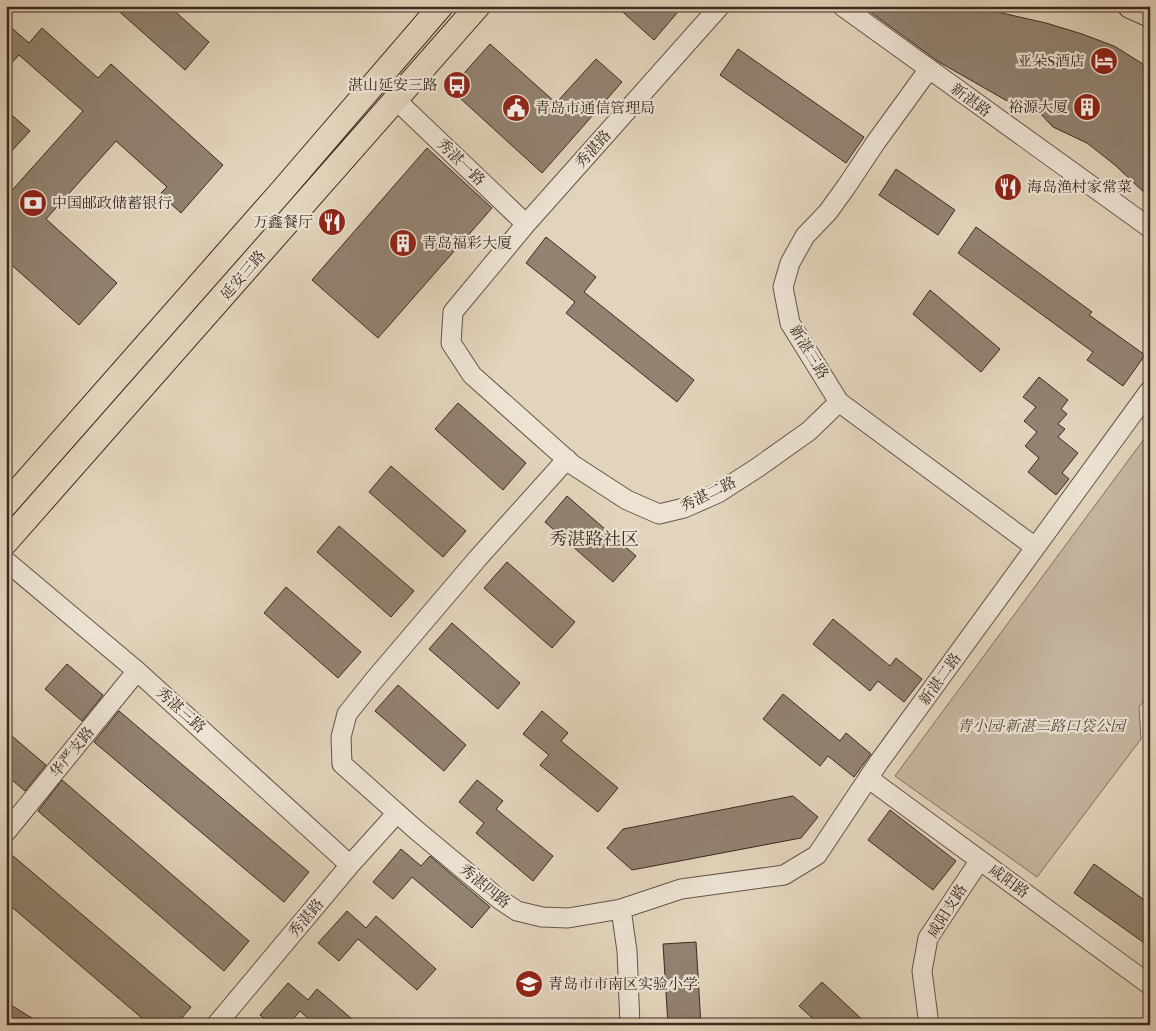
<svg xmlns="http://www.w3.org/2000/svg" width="1156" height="1031" font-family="'IM FELL French Canon','Noto Serif SC',serif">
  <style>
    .green { fill: #c6b7a1; stroke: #807061 }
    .building { fill: #928271; stroke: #3b2921 }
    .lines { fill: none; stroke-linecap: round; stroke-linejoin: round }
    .minor-casing { stroke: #655448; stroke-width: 21 }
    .major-casing { stroke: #3b2921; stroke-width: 26 }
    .minor { stroke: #ece3d3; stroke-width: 19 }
    .major { stroke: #e2d4bb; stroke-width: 24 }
    .labels { text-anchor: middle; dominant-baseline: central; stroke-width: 4.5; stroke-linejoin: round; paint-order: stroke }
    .poi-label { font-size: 15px; fill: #3b2921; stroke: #ece3d3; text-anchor: start }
    .street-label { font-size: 15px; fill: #3b2921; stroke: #ece3d3 }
    .park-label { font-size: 15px; font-style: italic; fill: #57453b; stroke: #ece3d3 }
    .quarter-label { font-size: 18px; fill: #3b2921; stroke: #ece3d3 }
  </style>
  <rect width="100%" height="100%" fill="#e2d4bb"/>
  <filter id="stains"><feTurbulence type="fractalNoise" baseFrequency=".004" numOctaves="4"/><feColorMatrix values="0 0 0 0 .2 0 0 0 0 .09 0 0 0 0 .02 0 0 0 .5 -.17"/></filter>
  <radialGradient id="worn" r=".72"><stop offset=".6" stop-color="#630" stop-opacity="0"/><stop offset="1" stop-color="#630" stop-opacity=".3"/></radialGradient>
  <!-- green -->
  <path class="green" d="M1150 431V694L1139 707 1141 739 1037 877 895 776Z"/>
  <!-- building -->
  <path class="building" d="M113 6H169L209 42 185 70Z
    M616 6H683L654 40Z
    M862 6H978L984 9 1046 23 1082 34 1114 46 1143 64 1150 70V198L1115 165 1087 143 1053 127 1039 112 1009 102 939 62Z
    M6 23 29 43 42 28 98 78 111 64 223 165 181 213 160 194 167 187 116 141 46 219 117 283 79 325 6 260V197L83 111 19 55 6 69Z
    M490 44 556 103 596 59 622 82 542 173 450 89Z
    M738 49 864 137 846 163 720 75Z
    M6 110 30 131 6 157Z
    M427 148 492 208 378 338 312 280Z
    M896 169 955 210 938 235 879 195Z
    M976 227 1092 312 1089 315 1145 355 1123 386 1087 360 1093 352 958 253Z
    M546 237 596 277 584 292 694 380 677 402 566 313 575 302 526 263Z
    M930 290 1000 349 981 372 913 314Z
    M1039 377 1068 400 1061 409 1067 414 1058 424 1065 429 1058 437 1078 453 1062 473 1069 479 1056 495 1028 472 1039 458 1025 446 1037 432 1024 421 1036 407 1023 397Z
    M458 403 526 463 503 490 435 429Z
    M391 466 466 531 443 557 369 492Z
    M567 496 636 556 613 582 545 522Z
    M339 526 414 591 391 617 317 552Z
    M507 562 575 622 552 648 484 588Z
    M286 587 361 652 338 678 264 613Z
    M833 619 890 666 896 658 922 679 904 702 878 681 870 691 813 644Z
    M452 623 520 683 498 709 429 649Z
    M67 664 103 695 82 721 45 689Z
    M398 685 466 745 444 771 375 711Z
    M783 694 840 741 846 733 871 754 854 777 828 756 820 766 763 719Z
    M119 711 309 872 284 902 94 742Z
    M542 711 568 733 561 741 618 788 598 812 540 765 549 755 523 734Z
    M6 731 46 765 25 791 6 775Z
    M62 780 249 941 224 971 38 811Z
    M477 780 503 801 496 809 553 856 533 881 476 833 484 823 459 802Z
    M793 796 818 817 801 838 632 870 607 848 623 829Z
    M890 810 956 861 933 890 868 840Z
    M401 849 421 866 430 856 490 907 472 928 412 877 393 899 373 882Z
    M6 850 191 1007 176 1025H150L6 902Z
    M1094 864 1150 904V947L1074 893Z
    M347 911 366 928 376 916 436 969 417 990 358 939 339 961 318 943Z
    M696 942 701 1025H668L663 944Z
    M822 982 868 1025H820L799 1006Z
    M288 983 308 1000 317 989 359 1025H315L300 1011 288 1025H271L260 1015Z
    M6 1002 43 1025H6Z"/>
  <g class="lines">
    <!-- minor casing -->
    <g class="minor-casing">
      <path id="minor" d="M720 6 526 224 453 312 451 343 472 375 573 465 627 500 659 514 684 508 718 493 757 468 809 431 839 402
        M842 6 1150 228
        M929 69 876 142 846 187 828 212 805 236 790 263 783 287 790 323 839 402 1035 547
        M396 100 526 224
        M567 459 478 558 375 679 347 714 341 737 342 764 415 829 499 899 517 911 542 917 568 918 621 909 681 889 784 875 817 855 879 762 1150 390
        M6 561 137 671 350 865
        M868 778 1150 985
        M6 832 137 671
        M621 909 627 951 630 1025
        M216 1025 350 865 397 813
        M929 1025 922 971 928 938 980 860"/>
    </g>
    <!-- major casing -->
    <g class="major-casing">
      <path id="major" d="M1130 6 1150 15
        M6 504 280 193 441 6
        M6 542 478 6"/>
    </g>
    <!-- minor -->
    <use href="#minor" class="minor"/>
    <!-- major -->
    <use href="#major" class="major"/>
  </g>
  <!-- icons -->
  <defs>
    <g id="hotel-disc" transform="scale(1.4375)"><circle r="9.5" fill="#8f2418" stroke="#ece3d3"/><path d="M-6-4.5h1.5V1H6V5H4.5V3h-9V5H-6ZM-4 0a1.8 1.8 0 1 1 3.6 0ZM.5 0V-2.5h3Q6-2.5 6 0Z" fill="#fff"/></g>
    <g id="bus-disc" transform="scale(1.4375)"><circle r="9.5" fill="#8f2418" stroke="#ece3d3"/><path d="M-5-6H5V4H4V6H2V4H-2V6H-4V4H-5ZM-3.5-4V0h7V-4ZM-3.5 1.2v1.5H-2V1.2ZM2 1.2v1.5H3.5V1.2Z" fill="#fff"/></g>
    <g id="building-disc" transform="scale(1.4375)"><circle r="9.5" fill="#8f2418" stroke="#ece3d3"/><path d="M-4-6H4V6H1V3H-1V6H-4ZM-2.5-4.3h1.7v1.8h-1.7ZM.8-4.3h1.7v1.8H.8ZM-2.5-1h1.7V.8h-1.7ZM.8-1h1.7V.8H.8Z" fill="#fff"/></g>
    <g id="civic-disc" transform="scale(1.4375)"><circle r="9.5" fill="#8f2418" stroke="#ece3d3"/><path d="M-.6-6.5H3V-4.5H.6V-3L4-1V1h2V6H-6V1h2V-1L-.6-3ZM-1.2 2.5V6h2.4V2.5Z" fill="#fff"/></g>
    <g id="restaurant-disc" transform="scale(1.4375)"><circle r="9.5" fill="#8f2418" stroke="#ece3d3"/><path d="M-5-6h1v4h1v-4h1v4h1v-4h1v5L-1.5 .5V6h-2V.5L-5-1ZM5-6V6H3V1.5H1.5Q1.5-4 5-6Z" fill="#fff"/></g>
    <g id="bank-disc" transform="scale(1.4375)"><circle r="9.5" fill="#8f2418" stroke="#ece3d3"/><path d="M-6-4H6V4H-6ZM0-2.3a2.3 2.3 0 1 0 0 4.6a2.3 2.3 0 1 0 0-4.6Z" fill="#fff"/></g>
    <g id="school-disc" transform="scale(1.4375)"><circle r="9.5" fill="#8f2418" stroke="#ece3d3"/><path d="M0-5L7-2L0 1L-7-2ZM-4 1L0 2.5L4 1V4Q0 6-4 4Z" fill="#fff"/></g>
  </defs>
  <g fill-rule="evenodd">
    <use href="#hotel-disc" x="1104" y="61"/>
    <use href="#bus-disc" x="457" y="85"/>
    <use href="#building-disc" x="1087" y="107"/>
    <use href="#civic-disc" x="516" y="108"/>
    <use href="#restaurant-disc" x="1008" y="187"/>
    <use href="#bank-disc" x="33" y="203"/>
    <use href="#restaurant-disc" x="332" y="222"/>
    <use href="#building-disc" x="403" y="243"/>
    <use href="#school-disc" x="529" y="984"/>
  </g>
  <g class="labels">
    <!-- poi labels -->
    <g class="poi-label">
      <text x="1085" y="61" text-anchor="end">亚朵S酒店</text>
      <text x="438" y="85" text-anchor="end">湛山延安三路</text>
      <text x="1068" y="107" text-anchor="end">裕源大厦</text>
      <text x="535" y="108">青岛市通信管理局</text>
      <text x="1027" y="187">海岛渔村家常菜</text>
      <text x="52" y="203">中国邮政储蓄银行</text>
      <text x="313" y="222" text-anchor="end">万鑫餐厅</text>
      <text x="422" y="243">青岛福彩大厦</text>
      <text x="548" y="984">青岛市市南区实验小学</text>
    </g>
    <!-- street labels -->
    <g class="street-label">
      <text transform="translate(971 100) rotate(36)">新湛路</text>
      <text transform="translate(593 149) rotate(-48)">秀湛路</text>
      <text transform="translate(461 162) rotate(44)">秀湛一路</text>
      <text transform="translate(243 275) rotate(-49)">延安三路</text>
      <text transform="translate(809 352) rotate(59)">新湛三路</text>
      <text transform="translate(708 494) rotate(-26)">秀湛二路</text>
      <text transform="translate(940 679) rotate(-54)">新湛二路</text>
      <text transform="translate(181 710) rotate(42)">秀湛三路</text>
      <text transform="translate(72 752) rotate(-51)">华严支路</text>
      <text transform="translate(1009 881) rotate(36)">咸阳路</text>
      <text transform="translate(485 886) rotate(39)">秀湛四路</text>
      <text transform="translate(947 911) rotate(-58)">咸阳支路</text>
      <text transform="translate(306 918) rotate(-50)">秀湛路</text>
    </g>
    <!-- park labels -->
    <g class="park-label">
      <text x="1041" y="726">青小园·新湛二路口袋公园</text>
    </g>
    <!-- quarter labels -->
    <g class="quarter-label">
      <text x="594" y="539">秀湛路社区</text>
    </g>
  </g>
  <!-- margin -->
  <rect width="1156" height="1031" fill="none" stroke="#e2d4bb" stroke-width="25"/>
  <rect x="8" y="8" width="1141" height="1016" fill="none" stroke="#3b2921" stroke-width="2.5"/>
  <rect x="12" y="12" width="1131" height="1006" fill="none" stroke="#3b2921"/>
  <rect width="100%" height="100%" filter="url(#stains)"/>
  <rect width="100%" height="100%" fill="url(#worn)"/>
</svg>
